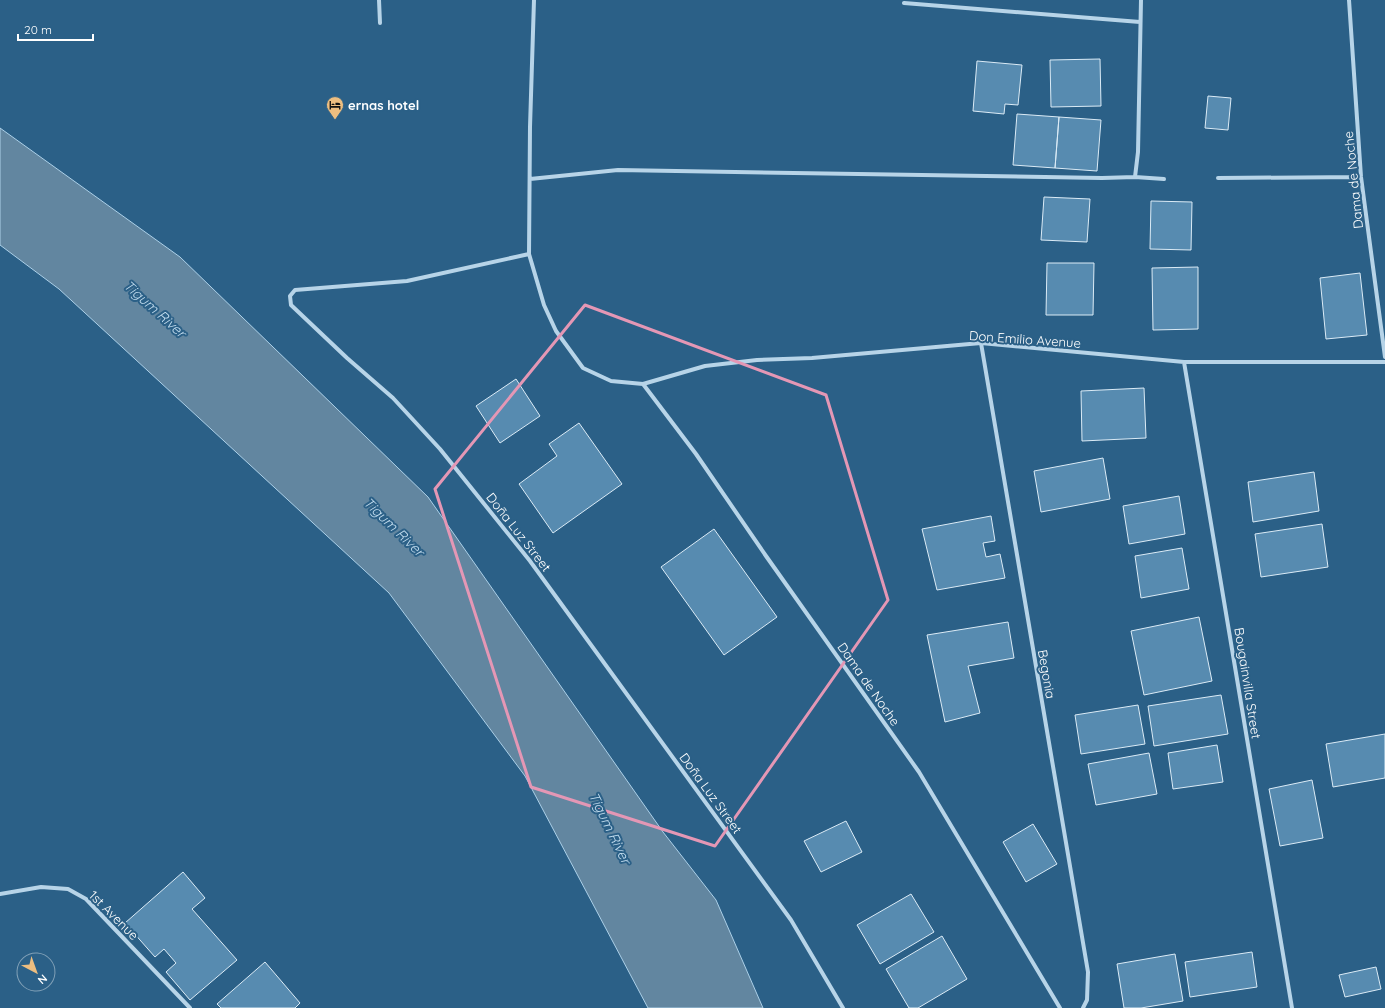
<svg xmlns="http://www.w3.org/2000/svg" width="1385" height="1008" font-family="Quicksand,sans-serif">
  <style>
    .water { fill: #6286a0; stroke: #acd0e8 }
    .building { fill: #578bb0; stroke: #dbebf6 }
    .lines { fill: none; stroke-linecap: round; stroke-linejoin: round }
    .minor { stroke: #b7d4e8; stroke-width: 4 }
    .marked { fill: none; stroke: #e497b5; stroke-width: 3; stroke-linejoin: round }
    .labels { text-anchor: middle; dominant-baseline: central; stroke-width: 4; stroke-linejoin: round; paint-order: stroke }
    .poi-label { font-size: 13px; font-weight: bold; fill: #fff; stroke: #2b6087; text-anchor: start }
    .street-label { font-size: 13px; fill: #fff; stroke: #2b6087 }
    .water-label { font-size: 14px; font-style: italic; fill: #c3ddef; stroke: #2b6087 }
  </style>
  <rect width="100%" height="100%" fill="#2b6087"/>
  <!-- water -->
  <path class="water" d="M0 128 180 257 428 497 663 832 716 900 763 1008H648L525 776 389 593 59 289 0 245Z"/>
  <!-- building -->
  <path class="building" d="M1100 59 1101 106 1051 107 1050 60Z
    M977 61 1022 65 1018 105 1005 104 1004 114 973 111Z
    M1208 96 1231 98 1228 130 1205 128Z
    M1017 114 1059 117 1055 168 1013 165Z
    M1059 117 1101 120 1097 171 1055 168Z
    M1044 197 1090 199 1087 242 1041 240Z
    M1151 201 1192 202 1191 250 1150 249Z
    M1047 263H1094L1093 315H1046Z
    M1198 267V329L1153 330 1152 268Z
    M1360 273 1367 335 1326 339 1320 278Z
    M516 379 540 416 500 443 476 406Z
    M1144 388 1146 438 1082 441 1081 391Z
    M579 423 622 484 553 533 519 484 557 456 549 444Z
    M1103 458 1110 499 1041 512 1034 471Z
    M1314 472 1319 511 1253 522 1248 482Z
    M1179 496 1185 534 1129 544 1123 506Z
    M991 516 995 541 983 543 986 557 1000 554 1005 578 937 590 922 529Z
    M1322 524 1328 567 1261 577 1255 534Z
    M714 529 777 617 724 655 661 567Z
    M1182 548 1189 589 1141 598 1135 556Z
    M1199 617 1212 681 1144 695 1131 631Z
    M1008 622 1014 658 968 666 980 713 945 722 927 635Z
    M1221 695 1228 734 1154 746 1148 706Z
    M1138 705 1145 744 1081 754 1075 715Z
    M1385 734V778L1333 787 1326 744Z
    M1217 745 1223 782 1173 789 1168 753Z
    M1149 753 1157 794 1096 805 1088 764Z
    M1312 780 1323 838 1280 846 1269 789Z
    M846 821 862 852 821 872 804 841Z
    M1033 824 1057 864 1026 882 1003 842Z
    M183 872 205 898 192 909 237 960 190 1000 166 972 176 963 164 949 155 957 125 923Z
    M911 894 934 932 880 964 857 925Z
    M942 936 967 979 918 1008H909L886 969Z
    M1252 952 1257 987 1190 997 1185 962Z
    M1175 954 1183 1001 1141 1008H1124L1117 964Z
    M265 962 300 1003 295 1008H221L217 1004Z
    M1376 967 1381 989 1345 997 1339 975Z"/>
  <g class="lines">
    <!-- minor -->
    <path class="minor" d="M379 0 380 23
      M534 0 530 127 529 254 544 305 556 331 583 368 611 381 643 384 705 366 757 360 812 358 981 343 1184 362H1385
      M1349 0 1361 177 1385 357
      M904 3 1140 22
      M1135 177 1138 152 1141 0
      M1218 178 1361 177
      M530 179 618 170 1102 178 1135 177 1164 179
      M529 254 407 281 295 290 290 296 291 305 347 358 393 398 440 449 530 561 791 920 843 1008
      M981 343 1088 972 1087 1000 1083 1008
      M1184 362 1292 1008
      M643 384 696 454 766 556 919 772 1060 1008
      M0 894 41 887 68 889 86 899 190 1008"/>
  </g>
  <!-- marked area -->
  <path class="marked" d="M585 305 826 395 888 600 715 846 531 787 435 489Z"/>
  <!-- icons -->
  <defs>
    <g id="hotel-pin" transform="scale(0.9)"><path d="M0 17L-7.5 6A9.5 9.5 0 1 1 7.5 6Z" fill="#edbe80" stroke="#2b6087"/><path d="M-6-4.5h1.5V1H6V5H4.5V3h-9V5H-6ZM-4 0a1.8 1.8 0 1 1 3.6 0ZM.5 0V-2.5h3Q6-2.5 6 0Z" fill="#111"/></g>
  </defs>
  <g fill-rule="evenodd">
    <use href="#hotel-pin" x="335" y="105"/>
  </g>
  <g class="labels">
    <!-- poi labels -->
    <g class="poi-label">
      <text x="348" y="105">ernas hotel</text>
    </g>
    <!-- street labels -->
    <g class="street-label">
      <text transform="translate(1353 180) rotate(-96)">Dama de Noche</text>
      <text transform="translate(1025 339) rotate(4)">Don Emilio Avenue</text>
      <text transform="translate(519 532) rotate(52)">Doña Luz Street</text>
      <text transform="translate(1047 674) rotate(80)">Begonia</text>
      <text transform="translate(1248 683) rotate(81)">Bougainvilla Street</text>
      <text transform="translate(869 684) rotate(55)">Dama de Noche</text>
      <text transform="translate(711 793) rotate(54)">Doña Luz Street</text>
      <text transform="translate(114 915) rotate(45)">1st Avenue</text>
    </g>
    <!-- water labels -->
    <g class="water-label">
      <text transform="translate(155 309) rotate(42)">Tigum River</text>
      <text transform="translate(394 527) rotate(44)">Tigum River</text>
      <text transform="translate(610 828) rotate(64)">Tigum River</text>
    </g>
  </g>
  <!-- north arrow -->
  <g transform="translate(36 972) rotate(139)"><circle r="19" fill="#2b6087" stroke="#80a0b7"/>
  <path d="M0-3L7 15L0 10L-7 15Z" fill="#edbe80"/>
  <text y="-6" font-size="11" font-weight="bold" text-anchor="middle" fill="#ffffff">N</text>
  </g>
  <!-- scale -->
  <path d="M18 34v6h75v-6" fill="none" stroke="#ffffff" stroke-width="2"/>
  <text x="24" y="34" font-size="12" fill="#ffffff" stroke="#2b6087" stroke-width="3" paint-order="stroke">20 m</text>
</svg>
